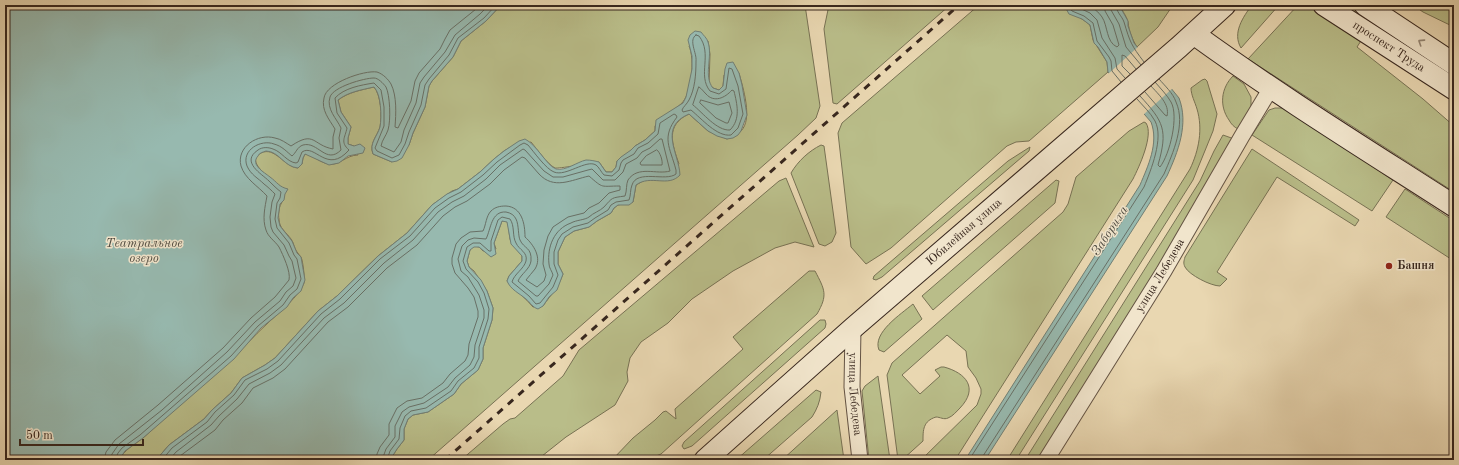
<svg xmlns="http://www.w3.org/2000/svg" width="1459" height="465" font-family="'Old Standard TT',serif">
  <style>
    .green { fill: #b9bd89; stroke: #787254 }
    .water { fill: #97b9af; stroke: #717f75 }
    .pier { fill: #e9d7b1 }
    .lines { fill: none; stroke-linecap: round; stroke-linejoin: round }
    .shore { stroke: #687066; stroke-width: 1 }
    .street-casing { stroke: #645343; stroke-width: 17 }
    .secondary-casing { stroke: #38271e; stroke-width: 23 }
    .street { stroke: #f1e5cc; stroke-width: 15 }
    .secondary { stroke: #f1e5cc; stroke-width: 21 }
    .rail { stroke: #38271e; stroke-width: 3; stroke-dasharray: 7 7; stroke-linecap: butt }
    .oneway { stroke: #948675 }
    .poi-dot { fill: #8f2418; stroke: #f1e5cc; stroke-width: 1.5 }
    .labels { text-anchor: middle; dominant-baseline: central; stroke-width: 3; stroke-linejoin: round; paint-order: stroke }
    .street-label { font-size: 12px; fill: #38271e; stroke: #f1e5cc }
    .poi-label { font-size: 12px; font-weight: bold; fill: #38271e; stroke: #f1e5cc; text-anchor: start }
    .water-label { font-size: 13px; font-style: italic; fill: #504c42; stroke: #f1e5cc }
  </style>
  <rect width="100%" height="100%" fill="#e9d7b1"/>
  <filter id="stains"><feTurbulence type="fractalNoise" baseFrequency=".005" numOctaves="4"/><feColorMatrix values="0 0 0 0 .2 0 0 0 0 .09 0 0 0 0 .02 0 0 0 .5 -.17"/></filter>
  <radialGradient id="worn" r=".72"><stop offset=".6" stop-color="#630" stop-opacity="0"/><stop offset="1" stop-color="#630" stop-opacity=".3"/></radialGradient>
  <!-- green -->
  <path class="green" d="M501 5H805L820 106 816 118 798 135 428 460H390L397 449 404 440V429L408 419 413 415 428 412 454 394 461 384 478 370 483 359V348L492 320 493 308 487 291 474 271 469 267 467 261 470 250 474 246 479 247 483 251 496 249 494 243 502 221H507C509 227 509 233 510 239 512 246 518 250 522 256V261L509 276 507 281C515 291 525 297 533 307L543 306C552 293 557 290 563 274L558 264V252L565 237 574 231 589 227 597 221 611 213 614 208 618 205 633 202 636 185 645 180H656L679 164C672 144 665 125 689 114L708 131 727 139C731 137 737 134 741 131 753 119 743 88 739 73L724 75 723 86 719 90 713 88 709 84 710 54 708 41 689 46C695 59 692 94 681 104 672 112 662 116 655 126V131L645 140 635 146 632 150 617 161 616 167 612 172H606L599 162C592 163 557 169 555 168 547 164 537 149 531 142L509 148 504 151 494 159 480 172 458 189 452 191 432 205 407 233 378 256 337 296 318 311 275 358 265 365 242 378 231 393 212 410 204 419 169 445 156 460H119C124 450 134 445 143 438 162 420 182 403 202 385 207 381 213 377 218 372 237 356 252 337 270 321 280 312 299 296 304 283 305 279 303 261 301 257 300 255 298 254 297 252 294 248 294 243 291 239 286 232 279 228 279 219 278 215 279 207 281 204 284 198 287 193 281 187 275 181 243 162 261 153 275 146 284 167 298 168L302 164 303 158 305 154C313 155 320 163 329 164 339 166 346 155 358 155L354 146 348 144V138L351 127 341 112 338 100C349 92 361 90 374 87 381 95 382 116 380 127 377 137 369 143 373 154L392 162 409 145 413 133 425 107 429 86 432 81 453 57 461 41 486 21Z
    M829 5H950L837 104 833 103 824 29Z
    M979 5H1064L1065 8 1085 21 1090 25 1093 40 1107 62 1108 72 1029 141 1016 142 1007 146 891 248 866 264 851 247 838 133 842 123Z
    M1119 5H1173L1158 27 1137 47C1132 39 1129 31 1128 22 1127 17 1122 10 1119 5Z
    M1252 5H1279L1241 48C1232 33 1243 17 1252 5Z
    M1298 5H1384L1357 47 1423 99 1454 126V192L1248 59Z
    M1413 5H1454V27L1423 12Z
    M1233 76 1244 84 1251 97V107L1238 129C1234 127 1231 124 1229 120 1219 106 1221 88 1233 76Z
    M1205 79 1207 81 1217 114 1213 131 1193 180 1016 460H1007L1190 169C1199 150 1203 129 1197 109 1195 102 1191 95 1191 88L1202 80Z
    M1275 108H1284L1393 180 1372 211 1252 135 1269 110Z
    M1144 122 1146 123C1154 135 1139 167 1133 179L955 460H921L977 405 981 394V389L976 378 968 367 966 351 947 335 902 375 920 394 940 376 935 370 941 367H944C966 373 979 388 960 408 956 412 953 416 948 418 944 420 940 417 936 417 923 421 923 430 923 441L902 460H898L887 375 892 363 1063 212 1068 204 1076 177 1129 131Z
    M1223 135 1237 140 1039 460H1025L1200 181 1214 151Z
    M821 145 824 146 836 233 832 242 825 246 819 244 791 173C798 161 809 151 821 145Z
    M1030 147 1029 151 882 277 876 280 873 279 874 276 1008 161Z
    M1252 149 1359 220 1355 226 1277 177 1217 272 1227 279 1220 286C1211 286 1189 275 1185 267 1183 263 1184 261 1185 257Z
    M786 178 814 247 795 242 775 248 733 271 692 299 668 323 641 342 630 358 627 372 628 381 615 405 566 437 537 460H461L503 424 510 419 515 418 563 376 579 350 779 181Z
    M1056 180 1059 181 1055 203 933 310 922 296Z
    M1405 189 1454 221V261L1386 217Z
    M809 271H815C825 290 828 295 817 314L661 454 646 460H612L633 438 655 420 663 412 666 411 676 419 675 409 743 349 733 337Z
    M913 304 922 319 884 352 879 350C872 333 901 314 913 304Z
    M820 320H825L826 324 825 328 692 446 684 449 682 446 684 442Z
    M878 376 890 460H869L862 391 865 386Z
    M816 390 821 392C820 402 817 409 812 417L763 460H736Z
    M837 410 844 460H782Z"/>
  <!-- water -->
  <path class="water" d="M5 5H501L486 21 461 41 453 57 432 81 429 86 425 107 413 133 409 145 402 158 397 161 392 162 373 154C369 143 377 137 380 127 382 116 381 94 374 87 361 90 348 92 338 100L341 112 351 127 348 138V144L354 146 360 144 365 148 363 153 348 156 339 163 329 165 305 154 303 158 302 164 298 168C284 167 279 151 266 151 263 152 259 153 258 156 250 165 264 172 270 177 277 182 279 187 288 189L285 194 284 200 280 204 278 218 280 226 292 241 297 253 301 257 305 280 301 291 293 298 287 307 261 328 234 359 143 438 125 451 119 460H5Z
    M1064 5H1119L1128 21V26L1134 43 1179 98C1189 124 1178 152 1167 176L985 460H965L1140 185C1148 166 1159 143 1151 122L1108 72 1107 62 1098 47 1094 43 1090 25 1082 19 1069 14Z
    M695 31 701 32C703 35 707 38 708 42 713 57 703 76 713 88L719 90 723 86 725 69 727 63 733 62 739 73 742 85 747 115 741 131 738 135 733 138 727 139 717 136 708 131 689 114C658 127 679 153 680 175 668 188 651 174 636 185L633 202 629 205H618L614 208 611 213 597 221 589 227 574 231 565 237 558 252V264L563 274 557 290 549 297 543 306 538 309C532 307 531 303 526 299 519 293 511 290 507 281L509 276 522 261V256L511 244 507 222 502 221 494 243 496 254 491 257 479 247H474L470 250 467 261 469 267 481 280 487 291 493 308 492 320 483 348V359L478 370 461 384 454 394 428 412 413 415 408 419 404 429V440L397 449 390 460H156L169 445 204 419 212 410 231 393 242 378 265 365 275 358 318 311 337 296 378 256 407 233 432 205 447 194 458 189 480 172 494 159 504 151 519 141 525 139C537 145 547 166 556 169 566 171 577 162 586 160 591 160 595 161 599 162L606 172H612L616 167 617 161 621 157 631 150 635 146 645 140 655 131 656 120 683 103 686 97 692 69V56L688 40 690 35Z"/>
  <!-- pier -->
  <path class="pier" d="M1139 46 1174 87 1143 115 1107 75Z"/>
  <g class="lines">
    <!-- shore -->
    <path class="shore" d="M1068 5 1072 11 1084 16 1093 23 1097 41 1109 57 1111 61 1112 71 1121 82
      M1073 5 1090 13 1097 20 1102 38 1115 58 1117 69 1125 78
      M1088 5C1093 8 1099 12 1102 17 1108 26 1106 42 1117 47L1119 45 1113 25 1105 11V5
      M1111 5V10L1119 24 1126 47 1141 65
      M1116 5C1116 12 1122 16 1124 22 1130 42 1131 45 1144 62
      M696 35 699 36C713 54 697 75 710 91L719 94 726 89 729 68 732 69 738 86 743 114 738 128 731 135C717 137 702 119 691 110L683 112 682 110C683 107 687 104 689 100 695 89 696 74 696 61 697 53 688 40 696 35Z
      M1130 74 1122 66V55L1125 56 1136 69
      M699 87C702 89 703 91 706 94 714 103 725 98 732 90L734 91C737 104 741 119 730 130 717 131 703 113 693 105Z
      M1145 92 1165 115 1167 116C1170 104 1158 94 1151 86
      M1140 96C1164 122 1168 130 1158 165L1160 167C1170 154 1179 116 1171 102 1167 95 1161 89 1155 82
      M701 100 718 105 729 102 732 113 728 123H726L716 118 700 103Z
      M657 150C660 152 663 161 662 165H641L640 163 646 156Z
      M104 460 106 452 115 440 158 405 223 348 251 318 275 297 289 280C291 272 283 255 279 247 275 241 268 237 266 230 262 219 265 207 267 196 258 186 245 179 241 166 236 147 258 133 275 138 281 139 286 143 291 146 315 130 312 145 333 149V137L335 129C329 119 321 110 324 98 326 83 364 70 377 72 383 74 388 79 391 84 397 96 396 114 395 127L398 128 411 101 415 81 419 73 440 49 445 39 450 30 481 5
      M110 460 112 454 119 444 162 410 227 352 255 322 280 301 286 292 293 286 296 278 292 261 289 256 284 245 273 232 271 227 270 217 272 202 275 194C272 191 268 187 264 184 258 178 251 175 247 166 241 150 261 139 274 144 282 146 287 152 292 156 296 153 297 147 303 145 318 141 326 165 341 150L339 138 341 128C337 119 326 109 330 97 333 87 364 78 374 78 378 78 383 83 386 87 390 95 391 120 388 130 386 136 382 140 381 146L394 152 401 142 404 130 416 103 420 83 424 77 445 52 455 35 480 14 489 5
      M115 460 118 453 122 448 140 435 231 356 258 326 283 305 290 295 297 289 301 279 297 259 294 255 289 243 277 228 275 219 277 203 280 198 281 192C277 189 273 185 269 181 262 174 240 162 258 150 262 147 268 147 273 149 282 152 287 162 296 163L298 162 302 152C315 143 327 175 349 150 340 142 345 138 347 128L337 113 335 98C344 88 361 85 374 83L381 90 384 107V126L375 148 377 151 392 158 399 155 405 144 409 132 421 105 425 85 429 79 449 55 458 38 484 18 496 5
      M162 460 172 448 207 422 215 412 234 395 245 380 267 369 278 361 321 314 340 299 380 259 410 236 435 208 449 198 461 192 483 175 497 162 520 145 524 143 528 145C534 152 546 169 554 172 566 177 586 159 596 165 599 167 601 172 604 175L612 176 619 170 621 163 623 160 634 154 638 148 648 143 658 134 660 123 674 114 676 115 677 117C661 138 670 147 676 170V174C666 182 637 169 632 185 630 190 631 195 629 200L616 202 611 205 608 210 595 218 588 223 573 227 562 234 558 240 554 252V264L558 275 553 287 540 303 536 304 529 296 512 282C514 274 524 269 526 261 528 252 519 250 516 243 512 236 515 226 510 219L502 217 498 220 491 241V251H489L480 243H473L467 247 463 261 466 269 478 282 484 293 489 309 488 319 479 347V358L474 368 458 381 451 391 426 408 411 411 405 416 400 428 399 439 390 451 387 460
      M169 460 176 452 211 425 219 416 237 399 249 384 270 373 281 365 324 318 344 303 384 263 413 240 438 212 452 202 464 196 486 179 500 165 523 149 525 150 544 171 553 177H563L588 170 592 169 603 180H615L623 172 626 164 637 158 642 152 650 148 660 139H662L670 171C657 175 638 165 628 180 626 184 627 191 625 196 611 198 613 197 604 207 600 211 593 213 589 217 585 220 576 220 571 223 554 229 547 247 549 264 549 268 552 271 553 275L549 284 538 296H536L518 281C521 274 530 269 531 261 532 247 524 249 520 240 518 236 519 225 516 219 514 215 511 213 506 212 491 211 491 229 486 239L474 238 468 240 462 246 458 259 461 271 468 277 479 295 484 310V318L475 345 474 357 470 365 455 378 448 387 424 403 409 407 402 412 395 426V437L386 449 382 460
      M177 460 180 456 215 430 223 420 242 403 253 388 273 378 285 369 328 322 348 307 387 268 417 245 443 216 455 207 467 201 490 184 504 170 522 157 525 158C530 163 534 169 539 174 554 190 571 180 589 176 604 189 600 186 620 186V190L609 193 599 203 589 208 584 213 568 217 553 227 548 236 544 250 543 264 546 275 544 281 537 287 526 280C529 276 532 273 535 269 542 258 534 245 525 237 525 224 522 207 506 206 500 206 495 207 491 211 486 216 486 225 483 231L470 232 461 238 456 244 452 258V264L455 273 468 288 474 297 478 311V317L469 344 468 355 465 361 450 374 443 383 422 398 407 401 397 408 389 424V435L380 447 377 454 376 460
      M969 460 1144 187C1151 170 1164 138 1155 121 1150 112 1143 106 1137 99
      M982 460 983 456 1164 174C1173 153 1186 124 1176 102 1173 93 1165 86 1159 79"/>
    <!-- street casing -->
    <g class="street-casing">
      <g id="street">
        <path id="s1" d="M853 328 852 387 860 460"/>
        <path id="s2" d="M1046 460 1164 271 1242 136 1271 88"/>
      </g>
    </g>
    <!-- secondary casing -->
    <g class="secondary-casing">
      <g id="secondary">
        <path id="s3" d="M1324 5 1454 89"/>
        <path d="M1365 5 1454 64"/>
        <path d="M1194 34C1278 95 1367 150 1454 206"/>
        <path id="s4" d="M705 460 853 328 1179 47 1225 5"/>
      </g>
    </g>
    <!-- street -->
    <use href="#street" class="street"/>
    <!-- secondary -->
    <use href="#secondary" class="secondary"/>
    <!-- rail -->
    <path class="rail" d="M445 460 959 5"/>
  </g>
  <!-- one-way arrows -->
  <defs><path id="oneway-chevron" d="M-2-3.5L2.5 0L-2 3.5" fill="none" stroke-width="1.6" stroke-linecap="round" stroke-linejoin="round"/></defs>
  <use class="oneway" href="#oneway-chevron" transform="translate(1421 42) rotate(-147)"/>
  <!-- markers -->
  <circle class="poi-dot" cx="1389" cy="266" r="4"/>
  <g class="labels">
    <!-- street labels -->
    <g class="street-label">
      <text stroke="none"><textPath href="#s3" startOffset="77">проспект Труда</textPath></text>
      <text stroke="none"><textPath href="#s4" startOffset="345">Юбилейная улица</textPath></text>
      <text stroke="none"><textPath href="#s2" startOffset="217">улица Лебедева</textPath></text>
      <text stroke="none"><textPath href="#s1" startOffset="66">улица Лебедева</textPath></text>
    </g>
    <!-- poi labels -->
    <g class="poi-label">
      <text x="1397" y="266">Башня</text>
    </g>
    <!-- water labels -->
    <g class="water-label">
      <text transform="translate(1110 231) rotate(-57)">Забориха</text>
      <text x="144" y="243">Театральное<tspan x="144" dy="15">озеро</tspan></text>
    </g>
  </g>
  <!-- margin -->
  <rect width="1459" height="465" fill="none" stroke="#e9d7b1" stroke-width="20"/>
  <rect x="6" y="6" width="1447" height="453" fill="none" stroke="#38271e" stroke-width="2"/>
  <rect x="10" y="10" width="1439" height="445" fill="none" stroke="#38271e"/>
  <!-- scale -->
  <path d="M20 439v6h123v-6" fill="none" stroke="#38271e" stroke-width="2"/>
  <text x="26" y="439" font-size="12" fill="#38271e" stroke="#f1e5cc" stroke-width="3" paint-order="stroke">50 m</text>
  <rect width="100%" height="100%" filter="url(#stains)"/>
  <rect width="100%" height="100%" fill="url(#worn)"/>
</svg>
